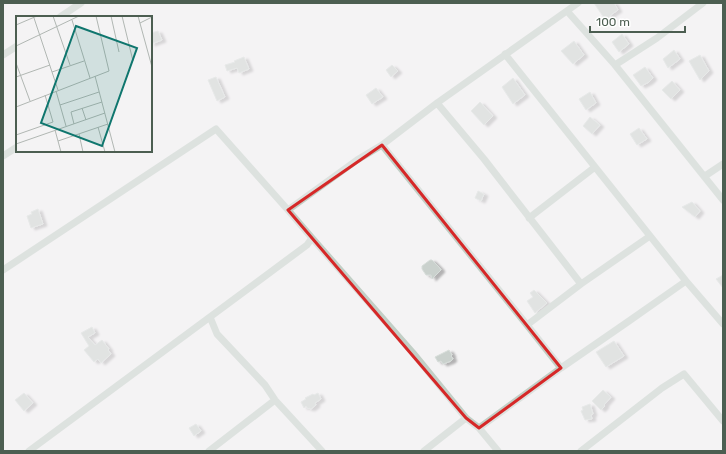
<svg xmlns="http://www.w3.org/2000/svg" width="726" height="454" font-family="Rubik,sans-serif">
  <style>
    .building { fill: #cad1cd; stroke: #d7ddda; filter: url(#shadow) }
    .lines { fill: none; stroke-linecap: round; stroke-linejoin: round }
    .street { stroke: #c2cfc6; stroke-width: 7 }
    .marked { fill: none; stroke: #d62828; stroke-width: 3; stroke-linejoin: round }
    .inset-road { fill: none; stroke: #b1b7b3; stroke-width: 1 }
    .view { fill: #0f766e; fill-opacity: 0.15; stroke: #0f766e; stroke-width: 2 }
    .inset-edge { fill: none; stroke: #4c5e51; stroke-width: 2 }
  </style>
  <defs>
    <filter id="shadow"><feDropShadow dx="4" dy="2" stdDeviation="1" flood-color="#0004"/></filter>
  </defs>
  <rect width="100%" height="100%" fill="#f4f3f4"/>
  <!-- building -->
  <path class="building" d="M594 3H614L618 10 612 14 606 21Z
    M158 31 162 40 151 44V33Z
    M622 34 629 44 619 52 612 42Z
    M574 41 584 55 573 64 561 51Z
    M674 50 680 59 668 68 663 59Z
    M700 55 709 71 700 80 689 61Z
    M244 57 249 69 239 73 237 68 227 71 225 65 235 62 234 61Z
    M392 65 398 71 391 77 386 70Z
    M645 67 653 78 649 82 641 86 633 75Z
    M216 77 225 97 217 101 208 80Z
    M513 78 525 95 513 104 502 87Z
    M672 81 680 90 671 99 662 90Z
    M376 88 383 97 372 104 366 95Z
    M590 92 596 103 586 110 579 99Z
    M480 102 493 116 484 125 471 111Z
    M590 117 600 125 592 134 583 126Z
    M639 128 647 139 637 145 630 134Z
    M478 191 484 194 481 201 475 198Z
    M692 202 700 211 695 217 682 207Z
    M38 209 43 224 31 228 27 216 32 214 31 212Z
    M430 260H432L439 267 441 270 432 279 431 275H426L422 269V266Z
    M723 275V288L716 279Z
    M534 290 547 303 535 313 527 301 533 297 530 293Z
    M92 327 95 333 88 337 95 345 102 340 109 349 108 350 111 354 101 363 98 359 94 362 84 350 89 346 81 333Z
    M614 341 624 356 606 367 596 352Z
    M449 350 452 355 451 356 453 359 451 361 443 364 441 361 438 362 435 357Z
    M603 390 611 397 604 405 605 406 601 410 592 401Z
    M24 393 33 403 24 411 15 400Z
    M318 393 321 399 315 403 316 405 311 409 309 408 308 409 306 406 304 408 301 402 306 399 305 398 313 394 314 395Z
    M590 404 593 414 591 415 592 419 585 420 581 411 583 410 582 407Z
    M196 424 201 431 194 436 189 428Z"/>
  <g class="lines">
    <!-- street -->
    <path class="street" d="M567 11 615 65 723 200
      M60 17 81 3
      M505 54 686 281 723 324
      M3 55 17 46
      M615 65 657 38 703 3
      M437 103 484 159 581 284 650 236
      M382 145 527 325 561 368
      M3 156 17 147
      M705 176 723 164
      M288 210 357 160 382 145 437 103 578 3
      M529 218 595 167
      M3 270 216 129 288 210 312 238 413 353 466 418 479 428 498 451
      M210 317 217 334 265 385 275 400 322 451
      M527 325 581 284
      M479 428 561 368 629 321 686 281
      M29 451 307 245 312 238
      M209 451 275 400
      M424 451 466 418
      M581 451 662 388 684 374 723 421"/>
  </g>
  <!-- marked area -->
  <path d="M0 0H726V454H0ZM382 145 561 368 479 428 466 418 288 210Z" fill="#f4f3f4" fill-opacity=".55" fill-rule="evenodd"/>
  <path class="marked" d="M382 145 561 368 479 428 466 418 288 210Z"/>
  <!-- overview -->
  <g transform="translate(16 16)">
    <rect width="136" height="136" fill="#f4f3f4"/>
    <path class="inset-road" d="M37 0 54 49M95 0 103 36M106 0 117 45M122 0 136 51M18 2 42 74M56 4 74 62M124 7 136 1M0 9 21 0M0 30 63 0M0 47 14 85M36 56 68 45M79 60 99 136M0 61 34 49M40 75 50 110M44 89 83 76M0 91 93 55 80 0M66 92 70 104M58 108 55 96 86 86M82 111 89 136M39 114 45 136M63 118 67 136M0 119 37 106 29 79M42 125 92 108M0 128 89 97"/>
    <path class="view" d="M60 10 121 32 86 130 25 107Z"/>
    <rect width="136" height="136" class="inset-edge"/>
  </g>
  <!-- border -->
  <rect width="726" height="454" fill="none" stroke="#4c5e51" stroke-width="8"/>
  <!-- scale -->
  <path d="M590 26v6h95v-6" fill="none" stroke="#4c5e51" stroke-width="2"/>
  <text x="596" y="26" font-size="12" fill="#4c5e51" stroke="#ffffff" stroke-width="3" paint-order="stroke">100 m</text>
</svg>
